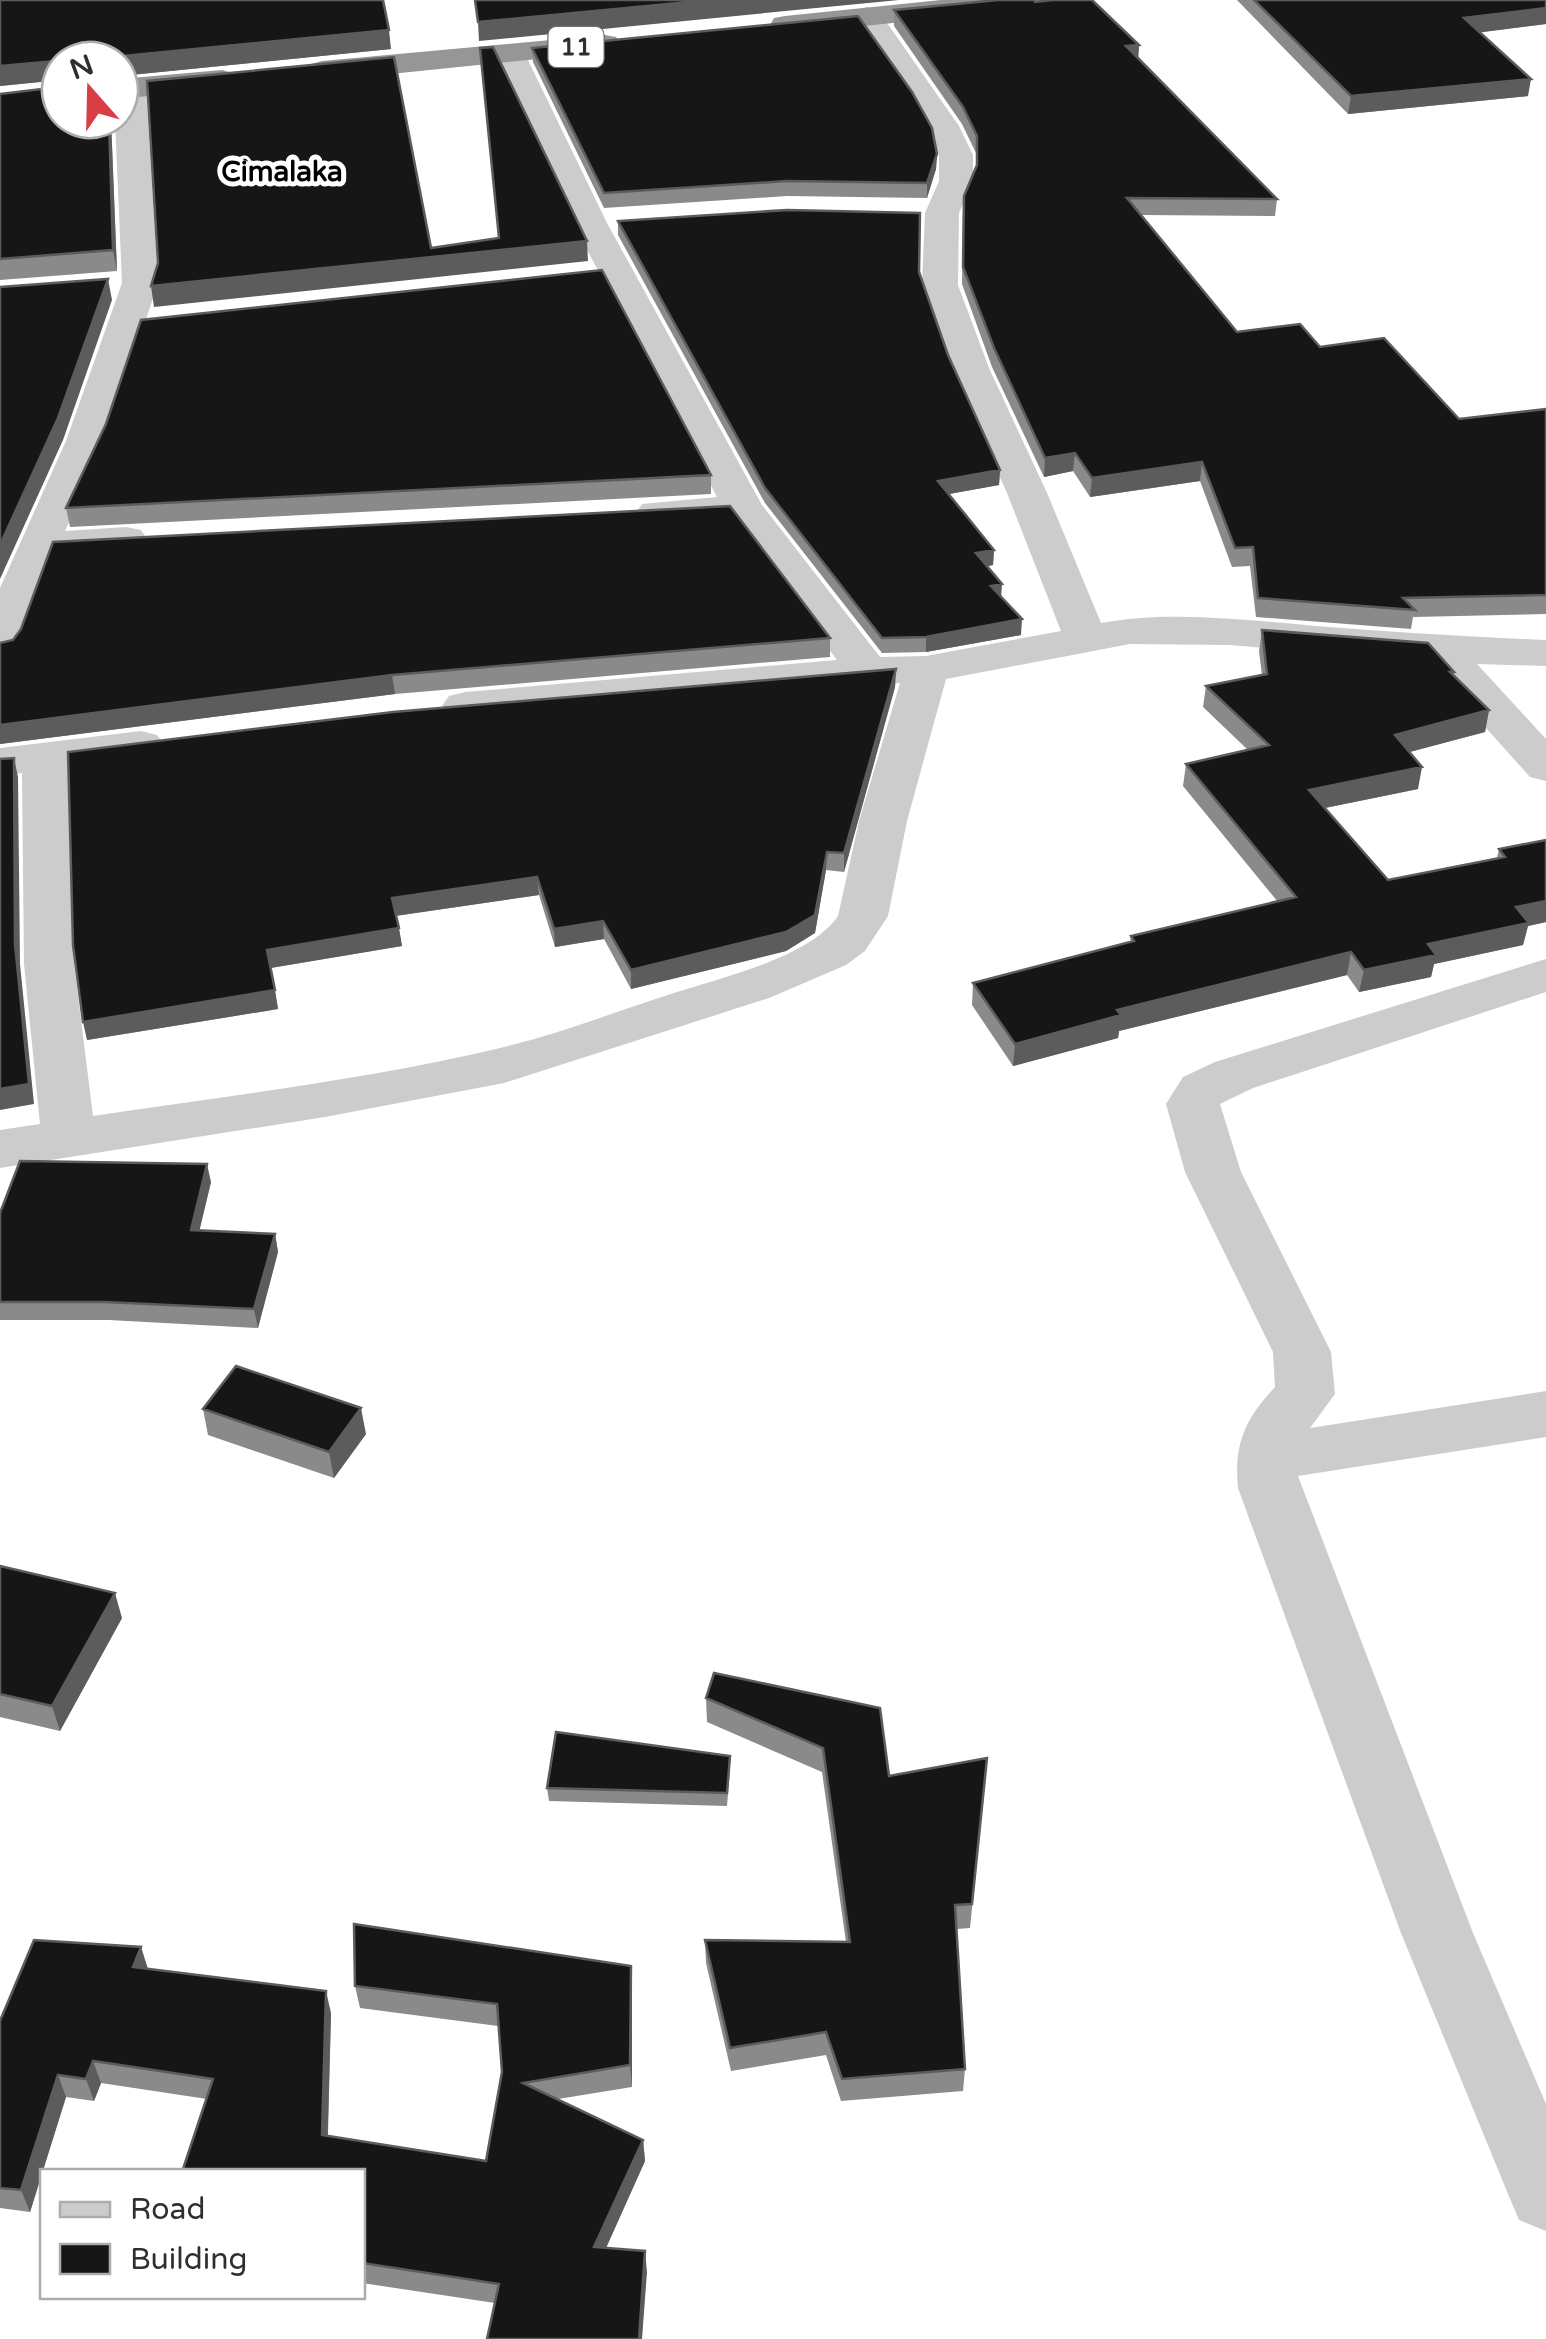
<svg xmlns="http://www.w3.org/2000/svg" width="1546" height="2339" font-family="'Varela Round',sans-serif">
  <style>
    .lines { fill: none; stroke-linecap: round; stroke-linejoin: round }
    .minor { fill: #ccc; fill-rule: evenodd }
    .highway { fill: #969696; fill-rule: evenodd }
    .wall { fill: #8a8a8a }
    .shaded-wall { fill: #5c5c5c }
    .building { fill: #161616; stroke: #5c5c5c; stroke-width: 2.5 }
    .labels { text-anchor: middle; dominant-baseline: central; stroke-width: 10; stroke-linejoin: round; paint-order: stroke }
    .shield { fill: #fff; stroke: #6d6d6d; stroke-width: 2.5 }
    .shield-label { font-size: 25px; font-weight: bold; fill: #2f2f2f }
    .far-quarter-label { font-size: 28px; font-weight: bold; fill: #000; stroke: #fff }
  </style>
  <rect width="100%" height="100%" fill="#fff"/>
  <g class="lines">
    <!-- minor -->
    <path class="minor" d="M867 7 878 10 959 126 973 155V181L959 213 958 285 989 368 1047 493 1101 623C1171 610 1245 620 1316 626 1393 632 1469 637 1546 640V666L1477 664 1546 739V781L1530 777 1426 661 1229 645 1130 644 946 679 907 821 888 916 865 951 846 965 769 998 504 1083 325 1117 0 1168V1130L40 1124 24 964 22 773 0 776V748L141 731 157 735 164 745 157 755 68 768 74 964 93 1116C227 1096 364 1080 496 1049 557 1035 617 1011 677 992 724 977 810 957 838 916L859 821 900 683 465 720 449 716 442 706 449 696 465 692 837 660 732 521 657 525 642 522 636 513 642 504 717 497 573 223 493 54 498 47H520L525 54 607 223 762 505 880 657 926 656 1061 631 1007 493 951 368 922 285 925 213 939 181V155L927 126 852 16 856 10Z
      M130 78 141 81 146 88 158 283 106 441 65 531 126 527 141 530 147 539 141 548 54 556 22 646 16 655 0 659V588L66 441 122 283 115 120H120V81Z
      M1546 959V992L1253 1088 1220 1104 1241 1172 1331 1352 1335 1394 1310 1428 1546 1391V1437L1298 1476 1473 1933 1546 2104V2231L1519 2220 1508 2194 1401 1933 1238 1488C1234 1445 1244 1420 1275 1387L1273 1352 1185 1172 1166 1104 1183 1077 1215 1062Z"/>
    <!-- highway -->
    <path class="highway" d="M941 0H1046L1042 6 1031 9 785 34 774 32 770 25 774 18 785 16Z
      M605 35 616 37 621 44 616 51 322 81 311 78 306 71 311 64 322 61Z
      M222 70 233 73 238 80 233 87 120 99V79Z"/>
  </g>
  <!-- wall -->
  <path class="wall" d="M0 0 391 49 120 76V60L60 120H111L117 271 0 280V94L59 87V80L0 86Z
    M1237 0H1546V24L1480 32 1528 96 1348 114Z
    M1035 2 1139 45 1138 58 1277 199 1275 216 1142 215 1237 332 1320 347 1459 419 1546 409V614L1413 617 1411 629 1256 617 1250 566 1232 567 1200 481 1090 497 1073 471 1044 477 992 367 962 284 963 214 976 167V153L962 124 894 26V10Z
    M532 48 937 154 936 169 927 198 787 196 604 208 533 62Z
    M618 221 919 272 948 355 1000 470 999 485 949 494 994 550 993 565 987 566 1021 635 926 652 882 653 765 503 618 235Z
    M711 475V494L70 527 66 508Z
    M1262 630 1453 675 1489 710 1485 732 1409 752 1418 789 1325 808 1388 880 1497 858 1499 849 1546 840V922L1528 926 1523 945 1434 964 1431 977 1359 992 1347 975 1119 1031 1118 1038 1013 1066 972 1005 973 983 1130 942 1131 936 1278 902 1183 786 1186 764 1248 750 1203 707 1206 686 1262 675 1259 651Z
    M830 638V657L395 694 0 744V644Z
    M896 669 895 687 844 872 826 870 815 933 786 951 631 989 604 939 555 947 539 895 396 916 402 946 271 968 278 1009 87 1040Z
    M211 1182 199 1231 275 1234 278 1252 258 1328 109 1320H0V1213Z
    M203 1409 366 1434 334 1478 208 1435Z
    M0 1566 122 1618 60 1731 0 1717Z
    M706 1698 889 1776 987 1758 970 1928 957 1929 965 2069 963 2091 841 2101 826 2055 731 2071 706 1963 705 1940 846 1942 822 1772 707 1722Z
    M730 1769 727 1806 549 1801 547 1788Z
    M141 1947 148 1969 331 2013 328 2136 486 2161 502 2072 498 2026 360 2008 355 1986 631 1966 632 1988V2087L558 2099 643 2140 645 2161 606 2248 647 2272 495 2303 362 2283V2172L207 2099 101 2083 94 2101 66 2097 30 2212 0 2208V2021Z"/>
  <!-- shaded-wall -->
  <path class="shaded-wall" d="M710 0H899L479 41 478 22Z
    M1546 8V24L1461 35 1464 18Z
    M389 30 391 49 120 76V60H114V57Z
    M1139 45 1138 61 1126 46Z
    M56 61 60 80 0 86V66Z
    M1531 79 1528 96 1348 114 1351 96Z
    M109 120H111L117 271 113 250Z
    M937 154 936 169 927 198V183Z
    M587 241 588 261 154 307 151 286Z
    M108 279 112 300 63 440 0 579V545Z
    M1075 453 1073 471 1044 477 1045 458Z
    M1202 462 1200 481 1090 497 1092 478Z
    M1000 470 999 485 938 496V481Z
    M994 550 993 565 976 569V553Z
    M1002 584 1001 599 991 586Z
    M1022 619 1021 635 926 652V637Z
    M896 669 895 687 844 872V853Z
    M392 675 395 694 0 744V725Z
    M1489 710 1485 732 1391 757 1395 735Z
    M14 758 18 777 20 964 34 1104 0 1110V1089L15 944Z
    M1422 767 1418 789 1305 812 1309 790Z
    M827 852 826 870 815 933 786 951 631 989V970Z
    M537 877 539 895 394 916 392 898Z
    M1546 901V922L1528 926 1523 945 1434 964 1431 977 1359 992 1364 970 1516 907Z
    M603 921 604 939 555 947 554 929Z
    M399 928 402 946 270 968 267 950Z
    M1351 952 1347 975 1119 1031 1118 1038 1013 1066 1015 1044 1117 1010Z
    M275 990 278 1009 87 1040 83 1022Z
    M207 1164 211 1182 195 1249 191 1230Z
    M275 1234 278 1252 258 1328 254 1309Z
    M361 1408 366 1434 334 1478 329 1452Z
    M115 1593 122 1618 60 1731 52 1706Z
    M141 1947 148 1970 133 1967Z
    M631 1966 632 1988V2087L630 2065Z
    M326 1991 331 2013 327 2157 322 2135Z
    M93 2061 101 2083 94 2101 86 2079Z
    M58 2075 66 2097 30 2212 21 2190Z
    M643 2140 645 2161 597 2268 594 2247Z
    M645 2251 647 2272 642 2339H639Z"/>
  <!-- building -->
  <path class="building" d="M0 0H383L389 30 114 57V60H60V64L56 61 0 66Z
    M475 0H710L478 22Z
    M998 0H1034L1035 2 1053 0H1092L1139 45 1126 46 1277 199 1127 198 1237 332 1300 324 1320 347 1384 338 1459 419 1546 409V595L1403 598 1415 610 1258 598 1253 547 1235 548 1202 462 1092 478 1075 453 1045 458 994 348 963 267 964 196 977 165V136L963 107 894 10Z
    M1254 0H1546V8L1464 18 1531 79 1351 96Z
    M858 16 912 92 932 128 937 154 927 183 787 181 604 193 532 48Z
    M493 47 587 241 151 286 158 263 147 81 394 57 431 248 499 238 480 48Z
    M60 69V120H109L113 250 0 259V94L59 87Z
    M787 210 920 213 919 272 948 355 1000 470 938 481 994 550 976 553 1002 584 991 586 1022 619 926 637 882 638 765 488 618 221Z
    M602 270 711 475 66 508 106 424 141 320Z
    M108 279 58 418 0 545V287Z
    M730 506 830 638 392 675 0 725V643L13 640 21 629 53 542Z
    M1262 630 1428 643 1454 672H1450L1489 710 1395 735 1422 767 1309 790 1388 880 1505 857 1499 849 1546 840V901L1516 907 1529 923 1428 944 1436 955 1364 970 1351 952 1117 1010 1121 1015 1015 1044 973 983 1134 941 1131 936 1296 897 1186 764 1269 745 1206 686 1267 674Z
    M896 669 844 853 827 852 815 915 786 932 631 970 603 921 554 929 537 877 392 898 399 928 267 950 275 990 83 1022 73 945 68 752 393 712Z
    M14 758 15 944 29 1084 0 1089V759Z
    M20 1161 207 1164 191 1230 275 1234 254 1309 105 1302H0V1213Z
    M236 1366 361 1408 329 1452 203 1409Z
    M0 1566 115 1593 52 1706 0 1694Z
    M714 1673 880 1708 889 1776 987 1758 972 1904 955 1905 965 2069 842 2079 826 2032 730 2048 705 1940 850 1942 823 1748 706 1698Z
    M556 1732 730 1756 727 1793 547 1788Z
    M354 1924 631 1966 630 2065 523 2083 643 2140 594 2247 645 2251 639 2339H487L499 2284 362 2263V2172H182L213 2079 93 2061 86 2079 58 2075 21 2190 0 2188V2021L34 1940 141 1947 133 1967 326 1991 322 2135 486 2161 502 2072 497 2004 355 1986Z"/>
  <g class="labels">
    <!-- shield labels -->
    <rect class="shield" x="548.5" y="27" width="55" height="40" rx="8"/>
    <g class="shield-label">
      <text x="576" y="47">11</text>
    </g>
    <!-- far-quarter labels -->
    <g class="far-quarter-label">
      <text x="282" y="172">Cimalaka</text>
    </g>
  </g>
  <!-- legend -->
  <rect x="40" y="2169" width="325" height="130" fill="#ffffff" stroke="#acacac" stroke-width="2.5"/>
  <rect x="60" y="2202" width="50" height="15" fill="#cccccc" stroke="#acacac" stroke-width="2.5"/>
  <text x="130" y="2219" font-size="30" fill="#2f2f2f">Road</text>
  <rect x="60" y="2244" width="50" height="30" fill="#161616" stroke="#acacac" stroke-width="2.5"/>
  <text x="130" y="2269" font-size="30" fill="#2f2f2f">Building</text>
  <!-- north arrow -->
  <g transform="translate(90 90) rotate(340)"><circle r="48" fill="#ffffff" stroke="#acacac" stroke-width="2.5"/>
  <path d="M0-8L18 38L0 25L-18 38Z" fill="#d93e47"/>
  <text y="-15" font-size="28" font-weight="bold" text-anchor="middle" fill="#2f2f2f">N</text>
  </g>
</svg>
